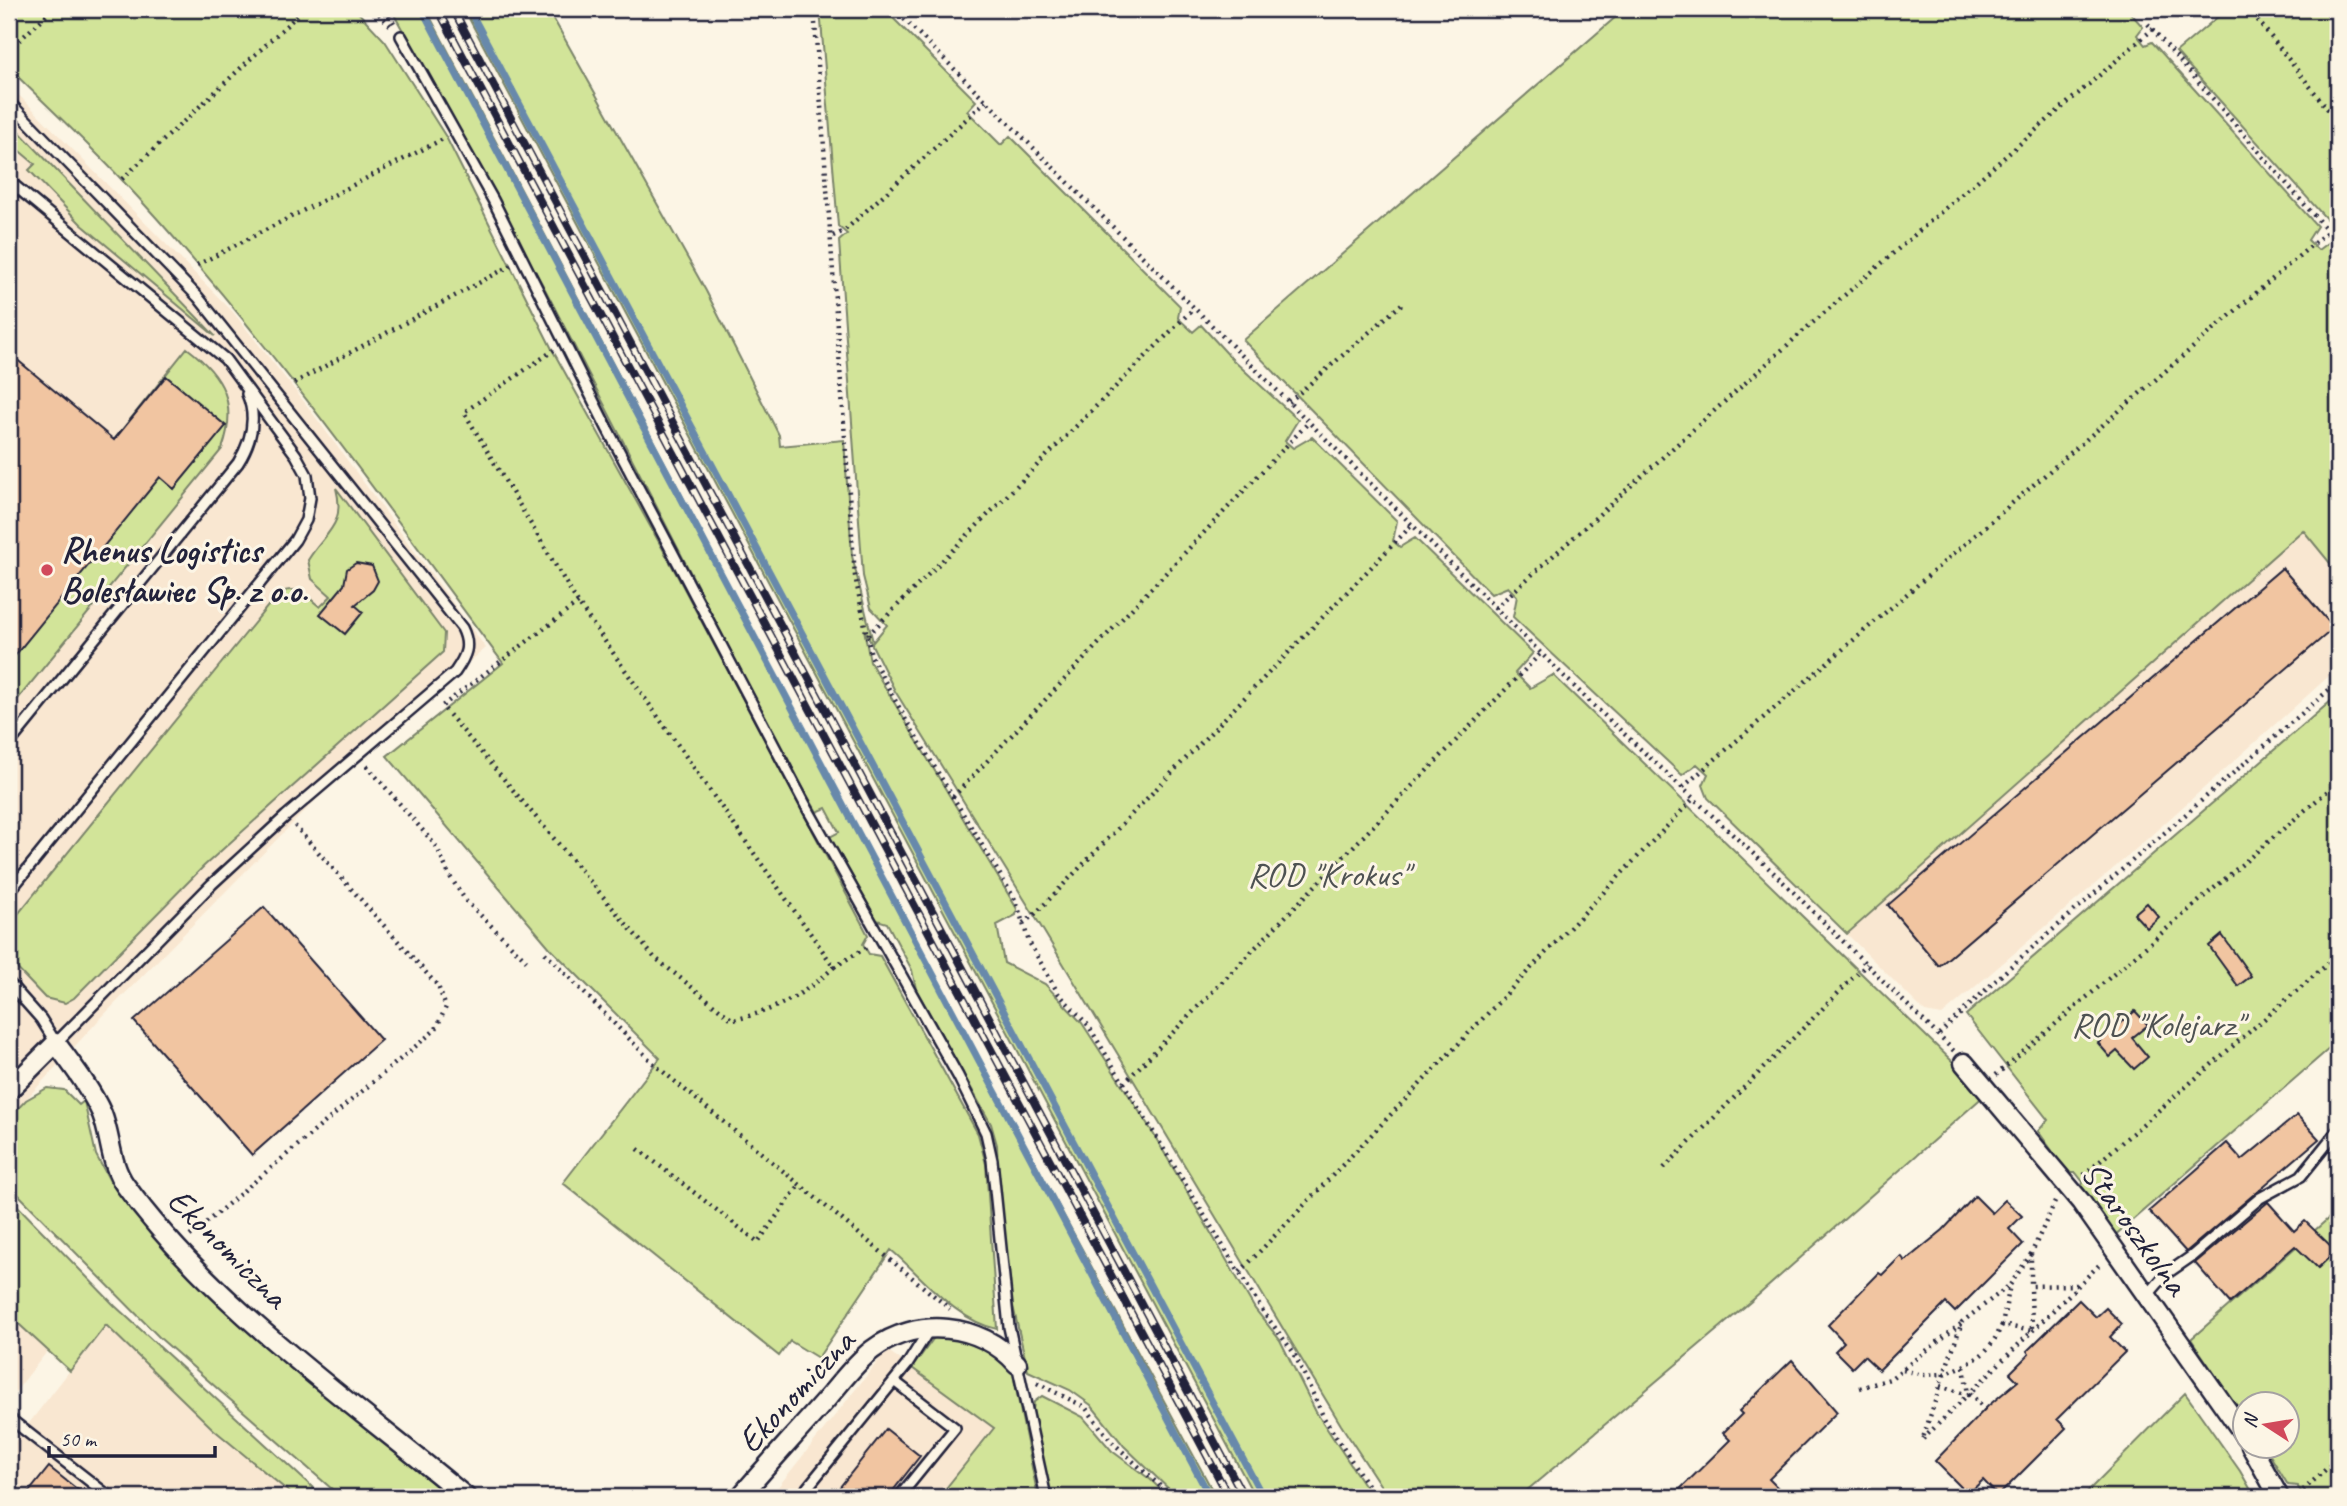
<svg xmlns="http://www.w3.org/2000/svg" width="2347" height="1506" font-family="Caveat,sans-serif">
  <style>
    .built { fill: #f9e7d1 }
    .green { fill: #d2e499; stroke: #7a836a; stroke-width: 2 }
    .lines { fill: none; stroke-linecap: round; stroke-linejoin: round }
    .stream { stroke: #6789ab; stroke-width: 7 }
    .building { fill: #f1c5a1; stroke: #22223b; stroke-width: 2 }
    .lane-casing { stroke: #22223b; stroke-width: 14 }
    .street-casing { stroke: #22223b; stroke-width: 23 }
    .path { stroke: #22223b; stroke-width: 4.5; stroke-dasharray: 2 5; stroke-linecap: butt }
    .lane { stroke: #fcf5e5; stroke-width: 9 }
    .street { stroke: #fcf5e5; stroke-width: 18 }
    .rail-casing { stroke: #22223b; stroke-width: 8 }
    .rail { stroke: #fcf5e5; stroke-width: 5; stroke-dasharray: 16; stroke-linecap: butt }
    .poi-dot { fill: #d1495b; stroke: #fcf5e5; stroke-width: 2.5 }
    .labels { text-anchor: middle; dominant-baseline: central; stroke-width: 6; stroke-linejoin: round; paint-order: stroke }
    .poi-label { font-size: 35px; font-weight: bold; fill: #22223b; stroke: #fcf5e5; text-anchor: start }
    .park-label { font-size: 35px; fill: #4e5252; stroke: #fcf5e5 }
    .street-label { font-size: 35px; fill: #22223b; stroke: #fcf5e5 }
  </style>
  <rect width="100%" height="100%" fill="#fcf5e5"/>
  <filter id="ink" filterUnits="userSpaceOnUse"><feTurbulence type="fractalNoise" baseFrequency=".0143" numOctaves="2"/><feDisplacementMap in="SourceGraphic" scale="14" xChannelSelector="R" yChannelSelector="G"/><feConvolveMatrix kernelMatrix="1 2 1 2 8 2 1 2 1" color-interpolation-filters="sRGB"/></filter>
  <g filter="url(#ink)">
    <!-- built -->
    <path class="built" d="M9 85 233 312 305 403 486 648 368 747 97 1022 9 1118Z
      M2303 530 2338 573V668L2128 856 1942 1015 1925 1012 1847 934Z
      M9 1315 49 1349 9 1400Z
      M106 1324 213 1429 295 1497H9V1449Z
      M887 1350 994 1428 939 1497H770Z"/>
    <!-- green -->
    <path class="green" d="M9 9H355L385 41 446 137 553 351 670 562 868 935 863 944 869 954 880 956 978 1134 986 1164 997 1329C956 1321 922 1276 891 1250L818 1358 790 1341 779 1356 563 1183 660 1058 551 949 387 756 503 663C381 499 262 330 122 180 86 141 46 105 9 68Z
      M391 9H426L962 1027 1216 1497H1177L1124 1446 1091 1405 1070 1390 1028 1371 1010 1293 999 1198 997 1145 991 1124 916 989 912 970 887 923 877 920 830 837 839 832 826 808 817 812 785 757 546 291Z
      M464 9H548L706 291 779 435 780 446 844 440 852 556 873 642 887 625 871 608 863 576 839 241 847 234 838 226 820 9H884L976 101 967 111 1001 145 1010 136 1180 306 1178 318 1193 332 1201 325 1233 360 1298 420 1285 441 1293 448 1312 437 1397 521 1393 541 1400 547 1415 538 1533 653 1515 673 1530 688 1553 675 1986 1094 1755 1298 1519 1497H1388L1341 1425 1034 915 895 691 864 629 870 662 1017 909 1016 915 997 925 1004 963 1045 984 1082 1023 1150 1128 1255 1309 1280 1340 1316 1412 1372 1497H1255Z
      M1625 9H2127L2143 27 2137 35 2145 45 2152 42 2317 226 2308 240 2318 250 2330 241 2338 251V573L2303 530 1847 934 1708 798 1703 785 1708 774 1697 764 1682 775 1513 617 1517 596 1508 587 1491 594 1243 340Z
      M2227 9H2338V232L2176 52Z
      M9 121 10 122 215 336 81 224 29 170 35 164 9 142Z
      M187 348C224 376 238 404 222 449L9 710V572Z
      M336 488 444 633 443 652 204 866 74 998 65 1003 45 998 9 960V925L276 596C293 582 306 595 320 607L331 596 312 579 308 560C325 532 346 526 336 488Z
      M2338 695V1041L2113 1237 2081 1191 2083 1182 2076 1173H2068L2038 1131 2048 1120 1966 1015Z
      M47 1088 64 1090 79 1105 84 1101 96 1155 112 1185 196 1282 449 1497H341L161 1339 9 1185V1118L26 1100Z
      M9 1197 115 1306 323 1497H295L213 1429 106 1325 70 1371 9 1315Z
      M2338 1210V1497H2305L2297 1486 2288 1485 2265 1447 2288 1446V1404H2246L2245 1419 2191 1339Z
      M936 1335 973 1341 1011 1364 1038 1497H939L994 1428 912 1368Z
      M2185 1393 2240 1471 2255 1497H2082Z
      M1042 1396 1083 1417 1112 1451 1151 1480 1168 1497H1048L1033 1410 1034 1402Z"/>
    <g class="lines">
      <!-- stream -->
      <path class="stream" d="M422 9 1210 1497
        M469 9 1263 1497"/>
    </g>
    <!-- building -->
    <path class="building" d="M9 353 114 440 166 376 226 426 174 489 160 477 9 663Z
      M356 563 372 566 378 581 373 590 355 605 363 612 345 634 320 614 344 585 347 569Z
      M2282 568 2334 628 1939 966 1888 905Z
      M2147 903 2159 917 2147 928 2134 914Z
      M264 907 381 1040 252 1155 134 1021Z
      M2222 935 2251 976 2238 986 2209 946Z
      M2135 1011 2148 1025 2132 1038 2148 1057 2134 1069 2117 1051 2110 1057 2098 1043Z
      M2297 1115 2319 1139 2186 1252 2149 1211 2227 1143 2242 1160Z
      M1975 1196 1992 1213 2005 1200 2022 1216 2009 1229 2023 1244 1955 1312 1946 1303 1879 1370 1864 1356 1852 1368 1835 1351 1844 1342 1828 1325 1879 1273 1882 1275 1901 1256 1905 1261 1943 1230Z
      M2268 1202 2294 1231 2305 1221 2336 1251 2318 1268 2295 1246 2230 1303 2195 1263Z
      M2079 1300 2096 1317 2106 1308 2122 1324 2110 1337 2125 1352 2057 1419 2066 1428 1998 1496 1983 1480 1968 1494 1935 1461 1988 1406 2018 1381 2010 1373 2029 1354 2027 1351Z
      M1792 1360 1837 1412 1769 1479 1778 1488 1769 1497H1672L1730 1440 1723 1433 1742 1414 1739 1411Z
      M886 1429 920 1456 888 1497H832Z
      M49 1467 87 1497H25Z"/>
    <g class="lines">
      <!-- lane casing -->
      <g class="lane-casing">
        <path id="lane" d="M401 36 493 200 607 428 806 806 958 1076 986 1133 992 1160 1009 1327 1046 1497
          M9 102 198 297 462 628C471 646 466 656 455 672L286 816 212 884 56 1043 41 1019 9 983
          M9 181 225 359 296 455 307 475 310 498 306 520 295 540 9 892
          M9 744 238 463C251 442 258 419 247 394
          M2147 1296 2166 1274 2192 1256 2260 1198 2301 1176 2338 1130
          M894 1381 955 1428 899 1497
          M9 1418 110 1497
          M819 1497 807 1488 907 1365 929 1330"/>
      </g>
      <!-- street casing -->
      <g class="street-casing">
        <path id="street" d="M1964 1063 2081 1202 2246 1437
          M9 1090 56 1043C72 1065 91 1089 102 1114 111 1137 110 1164 125 1185 212 1306 351 1401 466 1497
          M2251 1446 2279 1497
          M740 1497C768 1464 797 1433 825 1401 840 1384 854 1364 872 1350 917 1316 981 1323 1017 1364"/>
      </g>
      <!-- path -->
      <path class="path" d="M374 9 393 28
        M386 9 394 23
        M814 9 855 576 871 656 906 720 1016 901 1029 942 1058 993 1088 1025 1264 1313 1294 1353 1324 1418 1375 1497
        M894 9 1591 703 1774 873 1954 1051
        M2249 9 2338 122
        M2148 24 2338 243
        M9 50 53 9
        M122 179 304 9
        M833 236 844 231 986 101
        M197 265 445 138
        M554 350 464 412 578 603 834 967 869 946
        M294 383 512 265
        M1289 402 1404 302
        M578 603 442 706 654 957 733 1020C774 1011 803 996 834 967
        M1495 608 1802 332 2153 29
        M868 635 1194 308
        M367 766 437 847 449 875 466 901 527 961
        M1683 787 2328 231
        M953 797 1309 422
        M1023 923 1034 915 1412 525
        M545 953 655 1065 950 1309
        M1939 1034 2010 967 2338 682
        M1996 1075 2338 782
        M1124 1083 1541 653
        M638 1149 758 1242 800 1184
        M1664 1168 1867 964
        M2084 1175 2338 955
        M2055 1202 2031 1254V1286L2078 1285
        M190 1236 436 1029 446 1007 438 986 295 826
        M2031 1254 2010 1285 2002 1325 2032 1331 2031 1286
        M1240 1272 1694 798
        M2002 1325C1988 1356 1974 1362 1944 1374L1962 1322 2010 1285
        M1903 1370 1923 1375 1944 1374 1923 1438
        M1037 1383 1085 1407 1111 1441 1172 1497
        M1940 1386 1968 1395 1964 1366
        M1860 1388 1890 1379 1962 1323
        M1970 1393 1986 1411
        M1923 1439 2100 1264
        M2298 1495 2338 1458"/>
      <!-- lane -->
      <use href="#lane" class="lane"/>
      <!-- street -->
      <use href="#street" class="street"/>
      <!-- rail casing -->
      <g class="rail-casing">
        <path id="rail" d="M438 9 1229 1497
          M453 9 1244 1497"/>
      </g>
      <!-- rail -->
      <use href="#rail" class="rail"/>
    </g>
  </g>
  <!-- markers -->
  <circle class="poi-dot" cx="47" cy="570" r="7"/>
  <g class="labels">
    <!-- poi labels -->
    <g class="poi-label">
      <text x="61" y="550">Rhenus Logistics<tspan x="61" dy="40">Bolesławiec Sp. z o.o.</tspan></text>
    </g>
    <!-- park labels -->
    <g class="park-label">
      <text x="1328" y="874">ROD "Krokus"</text>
      <text x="2157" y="1024">ROD "Kolejarz"</text>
    </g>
    <!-- street labels -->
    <g class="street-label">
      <text transform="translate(2135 1228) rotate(54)">Staroszkolna</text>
      <text transform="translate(228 1248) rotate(45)">Ekonomiczna</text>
      <text transform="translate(796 1391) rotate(-47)">Ekonomiczna</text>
    </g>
  </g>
  <!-- margin -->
  <rect width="2347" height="1506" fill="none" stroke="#fcf5e5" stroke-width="35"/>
  <rect x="18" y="18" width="2312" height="1471" fill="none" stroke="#22223b" stroke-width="2.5" filter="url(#ink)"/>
  <!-- north arrow -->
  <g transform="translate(2266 1425) rotate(282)"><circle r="33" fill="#fcf5e5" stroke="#a5a1a1" stroke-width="2"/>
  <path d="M0-5L12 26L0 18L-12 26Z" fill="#d1495b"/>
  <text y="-10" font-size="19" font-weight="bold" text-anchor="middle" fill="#22223b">N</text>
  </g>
  <!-- scale -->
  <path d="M49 1446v10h166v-10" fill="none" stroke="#22223b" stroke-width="3.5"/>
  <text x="60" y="1446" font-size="21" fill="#22223b" stroke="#fcf5e5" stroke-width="5" paint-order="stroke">50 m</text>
</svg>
